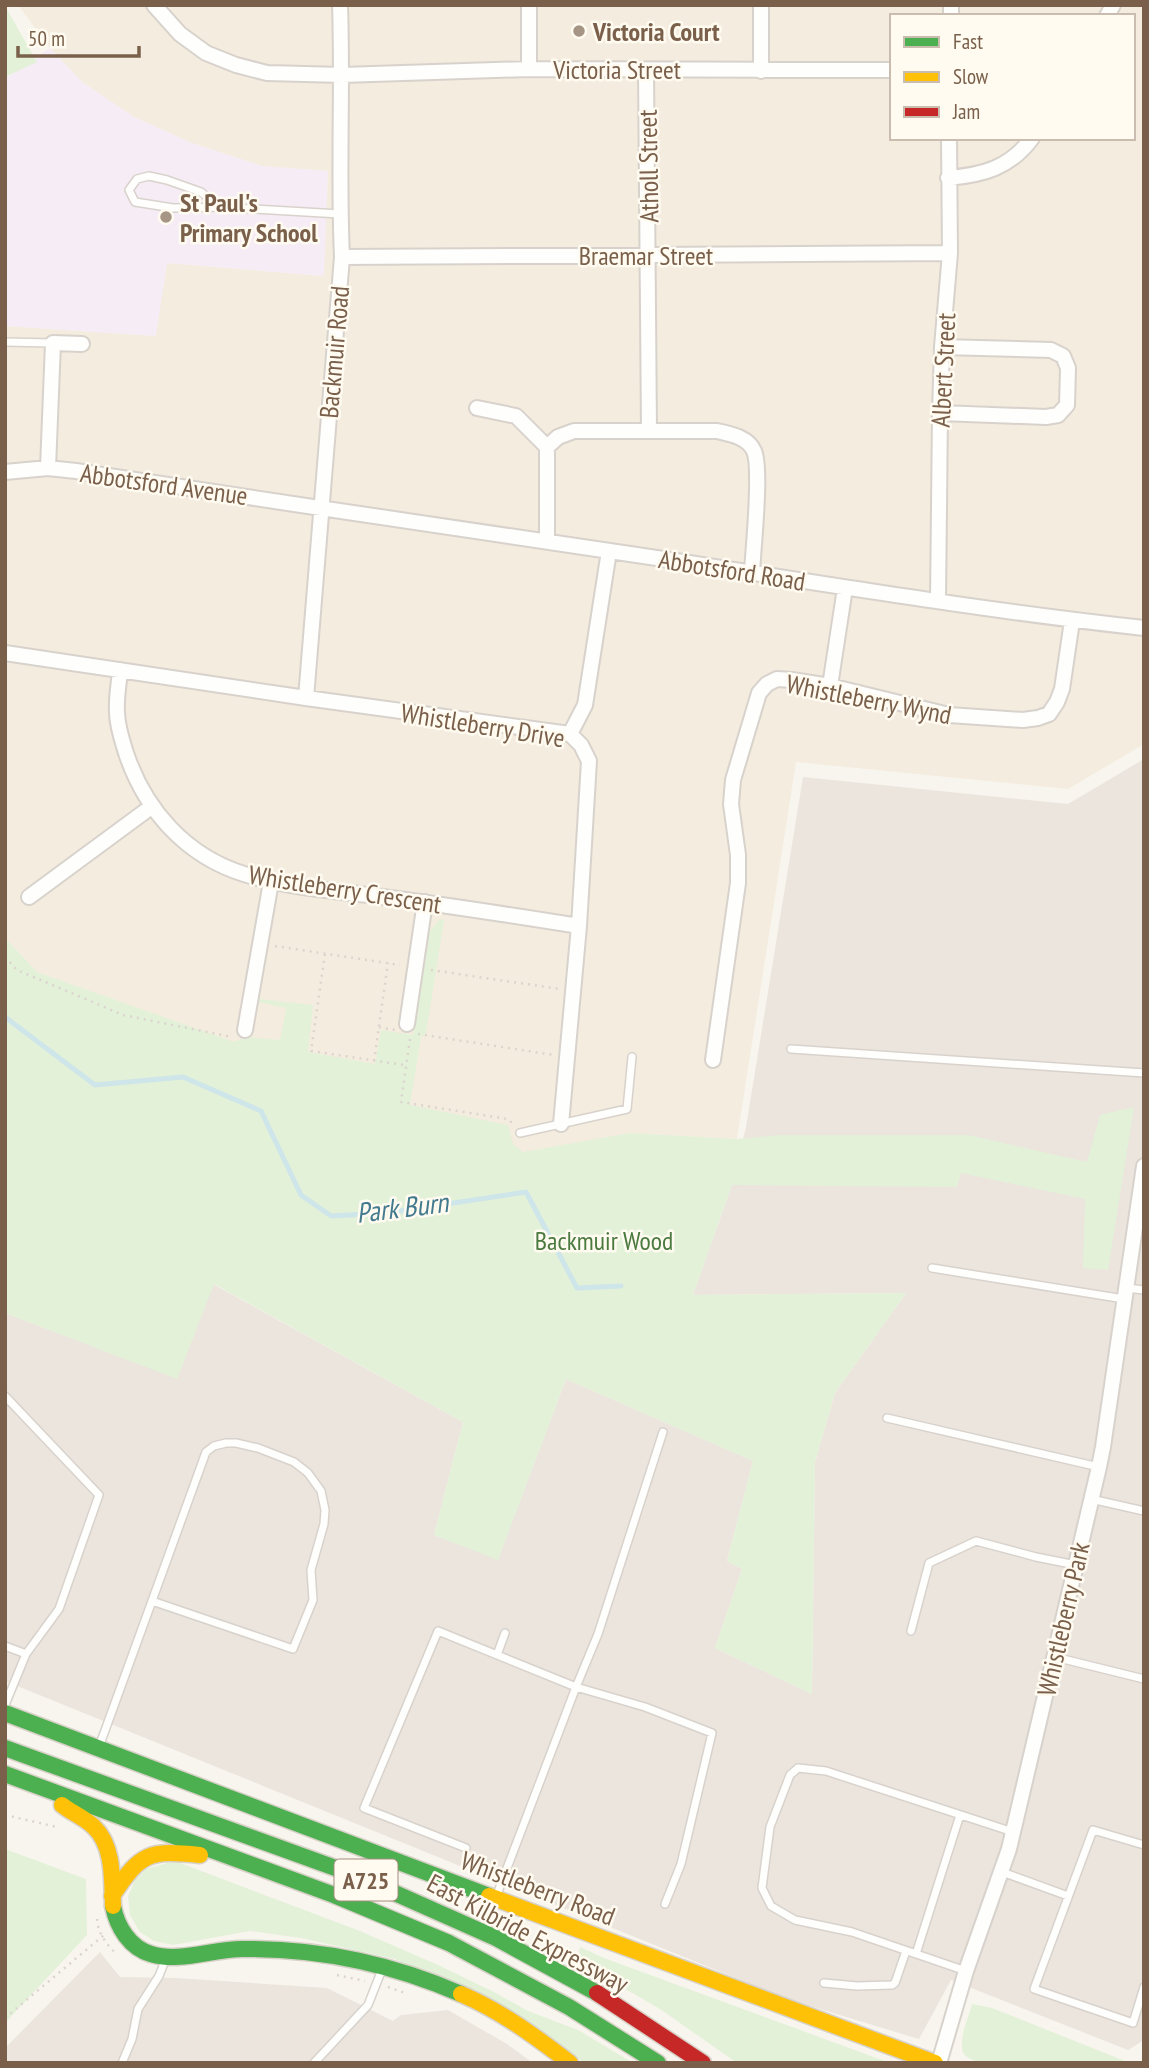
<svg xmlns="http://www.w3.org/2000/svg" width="1149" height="2068" font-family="'PT Sans Narrow',sans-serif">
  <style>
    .residential { fill: #f4ecde; fill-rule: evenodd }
    .industrial { fill: #ebe5de }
    .education { fill: #f6ecf5 }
    .green { fill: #e3f1d8 }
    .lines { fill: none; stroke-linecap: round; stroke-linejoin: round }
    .stream { stroke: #cee5ea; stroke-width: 5 }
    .lane-casing { stroke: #d8d2cc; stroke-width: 10 }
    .street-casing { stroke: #d8d2cc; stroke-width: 18 }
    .fast-casing { stroke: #d7d1c8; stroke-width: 19 }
    .slow-casing { stroke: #d7d1c8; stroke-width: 19 }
    .jam-casing { stroke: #d7d1c8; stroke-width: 19 }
    .path { stroke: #dcd5cf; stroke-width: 2.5; stroke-dasharray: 2 5; stroke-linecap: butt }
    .lane { stroke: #fefefc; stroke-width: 7 }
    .street { stroke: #fefefc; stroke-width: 14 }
    .fast { stroke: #4caf50; stroke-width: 16 }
    .slow { stroke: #ffc107; stroke-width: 16 }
    .jam { stroke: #c62828; stroke-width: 16 }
    .poi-dot { fill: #a69484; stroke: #fffbf1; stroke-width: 2.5 }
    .labels { text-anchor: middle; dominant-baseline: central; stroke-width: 5; stroke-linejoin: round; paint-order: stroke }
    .shield { fill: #fffbf1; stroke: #a28e7d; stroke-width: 2 }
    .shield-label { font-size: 24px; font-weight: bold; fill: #7a604b }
    .poi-label { font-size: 26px; font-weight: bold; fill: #7a604b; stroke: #fffbf1; text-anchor: start }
    .street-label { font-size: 26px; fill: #7a604b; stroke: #fffbf1 }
    .park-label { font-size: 26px; fill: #4b7a3f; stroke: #fffbf1 }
    .water-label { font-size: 28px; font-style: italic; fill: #437a8e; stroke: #fffbf1 }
  </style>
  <rect width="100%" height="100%" fill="#f8f5ee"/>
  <!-- residential -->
  <path class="residential" d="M18 5H1144V744L1068 789 796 762 737 1139 630 1133 523 1153 207 1033 37 972 5 939V326L155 336 167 263 323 276 328 171 262 166 192 143 134 117 82 82 50 48ZM892 16H1133V138H892Z"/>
  <!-- industrial -->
  <path class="industrial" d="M1144 759V2040L1128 2050 951 1980 919 2039 790 2000 5 1681V1313L177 1378 213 1284 463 1422 434 1535 498 1559 566 1379 753 1461 727 1561 742 1569 715 1648 812 1694 815 1462 835 1393 906 1293 693 1295 732 1185 746 1127 803 777 1068 804Z
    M100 1952 120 1977 176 1978 327 1988 393 2021 401 2015 448 2010 507 2044 533 2063H5V2048Z"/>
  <!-- education -->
  <path class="education" d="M50 48 82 82 134 117 192 143 262 166 328 171 324 276 167 263 156 336 5 326V79Z"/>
  <!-- green -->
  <path class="green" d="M5 6 37 62 5 77Z
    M440 919 444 920 426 1033 421 1037 410 1105 508 1125 513 1144 523 1152 630 1133 737 1139 780 1135H968L1087 1162 1100 1115 1134 1107 1108 1270 1083 1268 1085 1199 961 1173 957 1187 732 1185 693 1295 906 1293 835 1393 815 1462 812 1694 715 1648 742 1569 727 1561 753 1461 566 1379 498 1560 434 1535 463 1422 214 1284 177 1379 5 1313V938L37 972 234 1042 247 1037 280 1040 286 1008 258 1002 259 999 313 1005 308 1052 375 1064 381 1030 413 1035 429 932Z
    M5 1849 86 1879 87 1935 5 2023Z
    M175 1861 360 1931 438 1965 494 1992 528 2011 578 2030 633 2063H583L575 2055 395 1959 301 1938 250 1931 173 1945 154 1941 140 1932 130 1915 128 1896 135 1880 146 1869Z
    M580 1947 604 1958 890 2063H737L660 2009 577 1961Z
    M972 2004 992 2008 1130 2063H983C978 2061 971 2060 967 2057 954 2048 969 2017 972 2004Z"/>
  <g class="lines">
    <!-- stream -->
    <path class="stream" d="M5 1017 95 1085 183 1077 261 1111 301 1195 331 1216 387 1213 526 1192 577 1288 621 1286"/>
    <!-- lane casing -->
    <g class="lane-casing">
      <path id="lane" d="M219 207 173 208 135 202 129 190 137 179 149 176 167 180 201 192 219 207 340 214
        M5 342 53 343
        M791 1049 1144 1073
        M520 1133 627 1109 632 1057
        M932 1268 1124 1299
        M1126 1288 1144 1290
        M5 1396 99 1495 59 1609 26 1654 5 1705
        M887 1418 1099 1467
        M663 1432 598 1634 576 1687 645 1707 712 1733 681 1864 665 1904
        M1091 1499 1144 1511
        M911 1631 929 1563 976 1541 1036 1557 1076 1565
        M5 1646 26 1654
        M497 1655 505 1633
        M1055 1657 1144 1679
        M99 1747 152 1601 293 1649 313 1600 311 1570 324 1524 325 1510 321 1491 308 1473 294 1462 258 1448 236 1443H226L214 1446 206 1452 152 1601
        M1144 1845 1093 1830 1034 1989 1133 2023 1144 1987
        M466 1848 364 1808 438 1631 576 1687 496 1897
        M1002 1872 1068 1896
        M916 1954 960 1815
        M966 1971 852 1932 795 1920 771 1906 762 1888 770 1827 790 1775 798 1768 826 1771 1013 1832
        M824 1983 857 1986 892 1985 895 1983 906 1951
        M122 2063 132 2039 138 2009 159 1976 166 1958
        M314 2063 368 2005 383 1967"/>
    </g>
    <!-- street casing -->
    <g class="street-casing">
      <path id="street" d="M154 5 180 34 206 53 236 65 267 73 342 75 529 69 892 70
        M529 5V69
        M951 16V5
        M1107 16 1113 5
        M646 70 649 431
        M761 71V5
        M948 178C983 175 1010 168 1032 138
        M342 257 950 253
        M477 408 516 416 547 447V541
        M940 413 1046 417 1058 415 1067 405 1068 368 1063 356 1051 350 942 347
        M547 447 558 437 574 431H717C730 434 748 437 754 451 762 469 753 549 752 573
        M48 468 53 343 82 344
        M5 472 48 468 76 471C267 501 459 528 650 557 814 582 978 610 1144 628
        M938 601 940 413 942 347 950 253 949 138
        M5 653 306 698 570 734 581 745 589 761 579 926 561 1124
        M120 670C119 684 116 698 117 712 117 726 122 740 126 753 145 810 186 856 244 874 290 889 342 891 390 898 453 906 516 916 579 926
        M830 686 845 588
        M306 698 342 257C338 173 343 89 340 5
        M570 734 585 705 609 551
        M29 897 151 807
        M407 1024 425 902
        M245 1030 271 882
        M713 1060 738 883V855L731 804 733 780 759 693 767 684 777 679 792 680 830 686 949 715 1023 720 1038 718 1049 714 1057 702 1062 689 1072 621
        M939 2063 966 1971 1009 1849 1099 1467 1103 1447 1144 1166"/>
    </g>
    <!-- fast casing -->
    <g class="fast-casing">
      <path id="fast" d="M5 1713 489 1896
        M5 1748 352 1874 496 1938 597 1993
        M5 1774 334 1895 449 1943 569 2007 658 2063
        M113 1906C117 1927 130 1948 151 1954 180 1963 212 1949 242 1949 319 1948 390 1963 461 1994"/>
    </g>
    <!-- slow casing -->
    <g class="slow-casing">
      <path id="slow" d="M62 1805C72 1813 85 1818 94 1827 114 1846 112 1880 113 1906
        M112 1896C141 1852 149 1850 200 1855
        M489 1896 935 2063
        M461 1994C501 2011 536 2037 570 2063"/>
    </g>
    <!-- jam casing -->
    <g class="jam-casing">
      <path id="jam" d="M597 1993 703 2063"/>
    </g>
    <!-- path -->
    <path class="path" d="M275 946 400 965
      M325 954 311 1051 404 1065
      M5 957 17 970 123 1015 232 1037
      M431 970 560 989
      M379 1027 395 1030
      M418 1034 554 1055
      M410 1039 401 1102 508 1119 513 1124
      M374 1061 388 963
      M5 1815 57 1827
      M97 1919C97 1930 106 1945 115 1952
      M337 1975 365 1981
      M388 1987 405 1993
      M5 2018 104 1935"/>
    <!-- lane -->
    <use href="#lane" class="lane"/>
    <!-- street -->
    <use href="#street" class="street"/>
    <!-- fast -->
    <use href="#fast" class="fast"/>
    <!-- slow -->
    <use href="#slow" class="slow"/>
    <!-- jam -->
    <use href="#jam" class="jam"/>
  </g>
  <!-- markers -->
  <g class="poi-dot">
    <circle cx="579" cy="31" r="7"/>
    <circle cx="166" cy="217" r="7"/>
  </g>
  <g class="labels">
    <!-- shield labels -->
    <rect class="shield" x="334.5" y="1859.5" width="63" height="41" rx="5"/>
    <g class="shield-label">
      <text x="366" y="1880">A725</text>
    </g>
    <!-- poi labels -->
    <g class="poi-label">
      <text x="593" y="31">Victoria Court</text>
      <text x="180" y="202">St Paul's<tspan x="180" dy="30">Primary School</tspan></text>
    </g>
    <!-- street labels -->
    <g class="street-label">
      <text x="617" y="69">Victoria Street</text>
      <text transform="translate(648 166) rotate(-91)">Atholl Street</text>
      <text x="646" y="255">Braemar Street</text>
      <text transform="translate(334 352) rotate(-85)">Backmuir Road</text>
      <text transform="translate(943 370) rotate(-87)">Albert Street</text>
      <text transform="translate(164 484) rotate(8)">Abbotsford Avenue</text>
      <text transform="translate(732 570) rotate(9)">Abbotsford Road</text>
      <text transform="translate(869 699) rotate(11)">Whistleberry Wynd</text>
      <text transform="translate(483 725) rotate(9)">Whistleberry Drive</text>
      <text transform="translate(345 889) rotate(9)">Whistleberry Crescent</text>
      <text transform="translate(1063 1619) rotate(-77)">Whistleberry Park</text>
      <text transform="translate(538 1888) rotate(21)">Whistleberry Road</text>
      <text transform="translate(528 1933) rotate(28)">East Kilbride Expressway</text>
    </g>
    <!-- park labels -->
    <g class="park-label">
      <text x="604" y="1240">Backmuir Wood</text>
    </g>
    <!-- water labels -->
    <g class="water-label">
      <text transform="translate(402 1207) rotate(-7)">Park Burn</text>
    </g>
  </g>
  <!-- border -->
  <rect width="1149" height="2068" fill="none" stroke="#7a604b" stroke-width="14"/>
  <!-- legend -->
  <rect x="890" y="14" width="245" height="126" fill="#fffbf1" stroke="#cabdaf" stroke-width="2"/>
  <rect x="904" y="37" width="35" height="10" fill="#4caf50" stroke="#cabdaf" stroke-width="2"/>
  <text x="953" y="49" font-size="21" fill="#7a604b">Fast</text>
  <rect x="904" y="72" width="35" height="10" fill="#ffc107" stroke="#cabdaf" stroke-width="2"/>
  <text x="953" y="84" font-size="21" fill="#7a604b">Slow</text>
  <rect x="904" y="107" width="35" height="10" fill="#c62828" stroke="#cabdaf" stroke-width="2"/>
  <text x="953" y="119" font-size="21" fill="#7a604b">Jam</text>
  <!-- scale -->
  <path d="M18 46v10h121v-10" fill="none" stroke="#7a604b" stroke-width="3.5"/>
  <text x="28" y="46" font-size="21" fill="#7a604b" stroke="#fffbf1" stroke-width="5" paint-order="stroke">50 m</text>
</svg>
